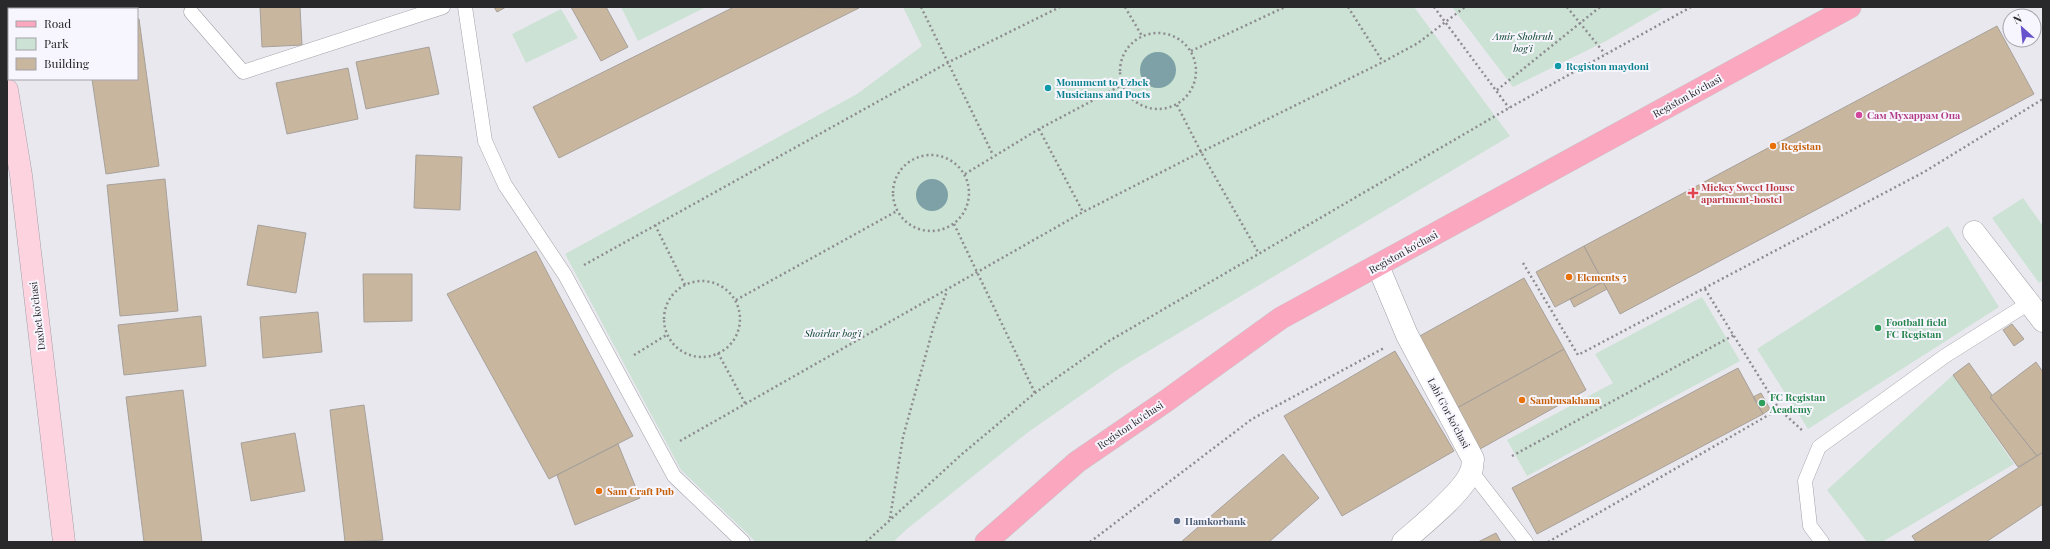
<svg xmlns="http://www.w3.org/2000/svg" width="2050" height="549" font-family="'Playfair Display',serif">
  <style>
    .green { fill: #cbe2d4 }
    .water { fill: #7da1a6 }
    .building { fill: #c9b69e; stroke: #a6a19b }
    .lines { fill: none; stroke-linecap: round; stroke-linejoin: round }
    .service-casing { stroke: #a1a0a7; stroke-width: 15 }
    .minor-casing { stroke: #a1a0a7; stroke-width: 23 }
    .secondary-casing { stroke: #a1a0a7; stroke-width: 23 }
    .primary-casing { stroke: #c7c7c8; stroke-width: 23 }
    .path { stroke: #8e8c91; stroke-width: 2.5; stroke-dasharray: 2 3; stroke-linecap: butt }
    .service { stroke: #fff; stroke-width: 14 }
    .minor { stroke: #fff; stroke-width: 22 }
    .secondary { stroke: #fdd3df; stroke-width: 22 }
    .primary { stroke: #faa7bf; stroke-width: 22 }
    .culture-dot { fill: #0f9aa8; stroke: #f7f5fd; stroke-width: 1.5 }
    .hotel-dot { fill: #d1479c; stroke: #f7f5fd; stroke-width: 1.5 }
    .food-dot { fill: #e8710a; stroke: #f7f5fd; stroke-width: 1.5 }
    .health-dot { fill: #e0444e; stroke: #f7f5fd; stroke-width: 1.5 }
    .leisure-dot { fill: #2e9e5b; stroke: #f7f5fd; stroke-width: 1.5 }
    .service-dot { fill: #5c6f8a; stroke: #f7f5fd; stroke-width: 1.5 }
    .labels { text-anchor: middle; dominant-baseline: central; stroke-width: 4; stroke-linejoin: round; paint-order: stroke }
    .park-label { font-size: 10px; font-style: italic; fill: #053e26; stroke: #f7f5fd }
    .culture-label { font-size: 10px; font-weight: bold; fill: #0d838f; stroke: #f7f5fd; text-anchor: start }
    .street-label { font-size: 10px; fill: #29282b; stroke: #f7f5fd }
    .hotel-label { font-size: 10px; font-weight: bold; fill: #b23c85; stroke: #f7f5fd; text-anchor: start }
    .food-label { font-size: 10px; font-weight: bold; fill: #c56008; stroke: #f7f5fd; text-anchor: start }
    .health-label { font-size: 10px; font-weight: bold; fill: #be3a42; stroke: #f7f5fd; text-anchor: start }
    .leisure-label { font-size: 10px; font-weight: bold; fill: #27864d; stroke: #f7f5fd; text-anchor: start }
    .service-label { font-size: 10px; font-weight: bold; fill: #4e5e75; stroke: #f7f5fd; text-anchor: start }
  </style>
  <rect width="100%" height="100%" fill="#eae8ef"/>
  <!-- green -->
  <path class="green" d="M621 7H706L638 41Z
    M903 7H1414L1510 136 1120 368 1027 433 907 529 893 542H756L681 470 565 254 857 94 922 46Z
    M1452 7H1665L1606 41 1513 87Z
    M561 9 578 38 526 63 512 34Z
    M2023 198 2043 226V280L2039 283 1992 218Z
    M1948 226 1999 307 1808 429 1757 349Z
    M1702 297 1740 361 1527 476 1507 440 1613 383 1595 354Z
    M1953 375 2014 464 1882 542H1867L1827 490Z"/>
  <!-- water -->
  <path class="water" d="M1140 70a18 18 0 1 1 36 0a18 18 0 1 1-36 0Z
    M916 195a16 16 0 1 1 32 0a16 16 0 1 1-32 0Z"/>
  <!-- building -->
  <path class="building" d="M260 7H300L302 45 262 47Z
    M494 7H506L497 12Z
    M571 7H606L628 47 601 61Z
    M734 7 859 8 559 158 533 107Z
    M137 19H139L159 166 106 174 92 79H137Z
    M1997 26 2034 94 1620 314 1584 246Z
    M429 47 439 94 366 109 356 62Z
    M348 68 358 119 287 134 276 83Z
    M416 155 462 157 460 210 414 208Z
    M165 179 178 311 120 316 107 185Z
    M258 225 306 233 296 293 247 285Z
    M1584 246 1603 282 1555 307 1536 272Z
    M536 251 633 436 549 479 447 294Z
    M363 274H412V321L364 322Z
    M1524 278 1564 349 1457 408 1418 337Z
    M1603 282 1607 289 1574 307 1570 299Z
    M318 312 322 352 263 358 260 317Z
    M201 316 206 366 124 375 118 325Z
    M2012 324 2024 339 2014 346 2003 330Z
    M1564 349 1586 390 1480 449 1457 408Z
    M1395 351 1454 451 1342 516 1284 416Z
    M2036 362 2043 372V452L2037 456 1990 397Z
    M1969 363 1992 395 1990 397 2037 456 2018 467 1953 375Z
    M1738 368 1763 414 1537 534 1512 488Z
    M183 390 202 542H144L126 397Z
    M1761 393 1770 409 1763 414 1753 397Z
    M364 405 383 540 345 542 330 410Z
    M295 433 305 491 251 501 241 443Z
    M618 444 640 498 575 525 557 475Z
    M2043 452V504L1986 542H1916L1912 536Z
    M1283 454 1319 498 1269 542H1181Z
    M1496 533 1501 542H1478Z"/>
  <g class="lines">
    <!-- service casing -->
    <g class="service-casing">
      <path id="service" d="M465 7 485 141 505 185 565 275 674 476 743 542
        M191 12 243 72 443 7
        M1471 471 1526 542
        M1822 542 1810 526 1805 481 1819 447 1945 356 2029 303"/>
    </g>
    <!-- minor casing -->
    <g class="minor-casing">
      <path id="minor" d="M1974 232 2043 321
        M1378 266 1407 335 1473 459C1472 463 1473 468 1471 471 1465 491 1420 527 1403 542"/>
    </g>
    <!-- secondary casing -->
    <g class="secondary-casing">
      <path id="secondary" d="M7 90 21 175 64 542"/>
    </g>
    <!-- primary casing -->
    <g class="primary-casing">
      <path id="primary" d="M986 542 1077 462 1166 401 1281 318 1850 7"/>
    </g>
    <!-- path -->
    <path class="path" d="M921 7 993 155
      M1125 7 1142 36
      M1348 7 1383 62
      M1434 7 1509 108
      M1567 7 1605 54
      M1120 71a38 38 0 1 1 76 0a38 38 0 1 1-76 0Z
      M1191 51 1285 7
      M1497 90 1600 7
      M1177 105 1201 152 1258 252
      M1039 129 1083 212
      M893 193a38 38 0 1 1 76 0a38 38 0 1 1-76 0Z
      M965 174 1039 129 1122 85
      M954 224 1035 393
      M655 225 685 285
      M1523 263 1578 355 1924 172 2043 99
      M584 265 949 62 1060 7
      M664 319a38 38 0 1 1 76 0a38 38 0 1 1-76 0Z
      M1705 289 1779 409 1804 432
      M736 300 897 211
      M718 353 745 403
      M634 355 668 334
      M680 441 1083 212 1201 152 1383 62 1418 43 1465 7
      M1512 456 1734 335
      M890 518 903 437 934 325 947 291
      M866 542 962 454 1035 393 1109 341 1509 108 1691 7
      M1090 542 1252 419 1384 348
      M1548 542 1779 409"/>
    <!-- service -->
    <use href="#service" class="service"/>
    <!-- minor -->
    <use href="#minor" class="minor"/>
    <!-- secondary -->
    <use href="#secondary" class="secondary"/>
    <!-- primary -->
    <use href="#primary" class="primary"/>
  </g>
  <!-- markers -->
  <g class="culture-dot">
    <circle cx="1558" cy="66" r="4"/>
    <circle cx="1048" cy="88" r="4"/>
  </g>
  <circle class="hotel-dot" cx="1859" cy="115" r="4"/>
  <g class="food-dot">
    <circle cx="1773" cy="146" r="4"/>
    <circle cx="1569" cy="277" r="4"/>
    <circle cx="1522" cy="400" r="4"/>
    <circle cx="599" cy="491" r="4"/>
  </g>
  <path class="health-dot" d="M1691 187h4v4h4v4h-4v4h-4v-4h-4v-4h4z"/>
  <g class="leisure-dot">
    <circle cx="1878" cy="328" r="4"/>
    <circle cx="1762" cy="403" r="4"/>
  </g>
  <circle class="service-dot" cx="1177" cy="521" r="4"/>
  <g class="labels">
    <!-- park labels -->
    <g class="park-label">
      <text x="1523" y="36">Amir Shohruh<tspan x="1523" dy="12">bog'i</tspan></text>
      <text x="833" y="333">Shoirlar bog'i</text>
    </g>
    <!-- culture labels -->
    <g class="culture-label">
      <text x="1566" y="66">Registon maydoni</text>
      <text x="1056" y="82">Monument to Uzbek<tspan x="1056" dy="12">Musicians and Poets</tspan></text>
    </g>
    <!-- street labels -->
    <g class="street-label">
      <text transform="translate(1687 96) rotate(-29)">Registon ko'chasi</text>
      <text transform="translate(1403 252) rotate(-29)">Registon ko'chasi</text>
      <text transform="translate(37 316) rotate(-97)">Daxbet ko'chasi</text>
      <text transform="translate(1449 413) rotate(62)">Labi G'or ko'chasi</text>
      <text transform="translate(1130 425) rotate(-34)">Registon ko'chasi</text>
    </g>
    <!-- hotel labels -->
    <g class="hotel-label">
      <text x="1867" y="115">Сам Мухаррам Она</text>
    </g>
    <!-- food labels -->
    <g class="food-label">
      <text x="1781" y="146">Registan</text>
      <text x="1577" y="277">Elements 5</text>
      <text x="1530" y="400">Sambusakhana</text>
      <text x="607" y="491">Sam Craft Pub</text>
    </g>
    <!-- health labels -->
    <g class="health-label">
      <text x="1701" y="187">Mickey Sweet House<tspan x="1701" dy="12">apartment-hostel</tspan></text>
    </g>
    <!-- leisure labels -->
    <g class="leisure-label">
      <text x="1886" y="322">Football field<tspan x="1886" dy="12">FC Registan</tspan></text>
      <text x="1770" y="397">FC Registan<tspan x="1770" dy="12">Academy</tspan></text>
    </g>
    <!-- service labels -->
    <g class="service-label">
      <text x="1185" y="521">Hamkorbank</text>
    </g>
  </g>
  <!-- border -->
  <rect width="2050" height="549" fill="none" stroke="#29282b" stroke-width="16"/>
  <!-- legend -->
  <rect x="8" y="8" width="130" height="72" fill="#f7f5fd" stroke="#a5a3a9"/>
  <rect x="16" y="21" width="20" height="6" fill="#faa7bf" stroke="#a5a3a9"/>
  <text x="44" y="28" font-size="12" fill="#29282b">Road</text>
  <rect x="16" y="38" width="20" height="12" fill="#cbe2d4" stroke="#a5a3a9"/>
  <text x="44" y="48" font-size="12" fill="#29282b">Park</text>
  <rect x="16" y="58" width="20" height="12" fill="#c9b69e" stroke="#a5a3a9"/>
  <text x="44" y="68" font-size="12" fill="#29282b">Building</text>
  <!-- north arrow -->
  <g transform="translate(2022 28) rotate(333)"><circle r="19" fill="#f7f5fd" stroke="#a5a3a9"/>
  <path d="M0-3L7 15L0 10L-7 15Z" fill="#6753cc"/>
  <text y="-6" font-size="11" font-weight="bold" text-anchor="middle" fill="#29282b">N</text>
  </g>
</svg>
